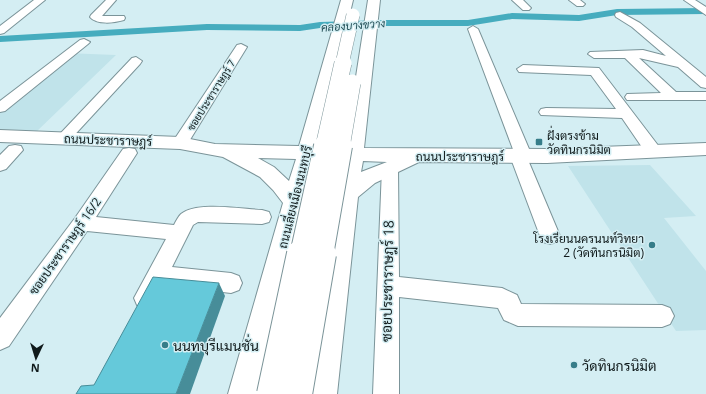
<svg xmlns="http://www.w3.org/2000/svg" width="706" height="394" font-family="'Open Sans',Sarabun,sans-serif">
  <style>
    .built { fill: #c0e3ea }
    .lines { fill: none; stroke-linecap: round; stroke-linejoin: round }
    .canal { fill: #46acbe; fill-rule: evenodd }
    .street-casing { stroke: #7b9499; stroke-width: 2 }
    .secondary-casing { stroke: #7b9499; stroke-width: 2 }
    .street { fill: #fff; fill-rule: evenodd }
    .secondary { fill: #fff; fill-rule: evenodd }
    .secondary-bridge-far3-casing { stroke: #7b9499; stroke-width: 14; stroke-linecap: butt }
    .secondary-bridge-far2-casing { stroke: #7b9499; stroke-width: 18; stroke-linecap: butt }
    .secondary-bridge-far1-casing { stroke: #7b9499; stroke-width: 24; stroke-linecap: butt }
    .secondary-bridge-casing { stroke: #7b9499; stroke-width: 30; stroke-linecap: butt }
    .secondary-bridge-far3 { stroke: #fff; stroke-width: 13 }
    .secondary-bridge-far2 { stroke: #fff; stroke-width: 17 }
    .secondary-bridge-far1 { stroke: #fff; stroke-width: 22 }
    .secondary-bridge { stroke: #fff; stroke-width: 28 }
    .shaded-wall { fill: #478d99 }
    .building { fill: #65c9da; stroke: #478d99 }
    .poi-dot { fill: #377d89; stroke: #d4eef3; stroke-width: 1.5 }
    .labels { text-anchor: middle; dominant-baseline: central; stroke-width: 3; stroke-linejoin: round; paint-order: stroke }
    .far-street-label { font-size: 10px; fill: #101a1b; stroke: #d4eef3 }
    .far-water-label { font-size: 11px; font-style: italic; fill: #224f57; stroke: #d4eef3 }
    .poi-label { font-size: 12px; fill: #101a1b; stroke: #d4eef3; text-anchor: start }
    .street-label { font-size: 12px; fill: #101a1b; stroke: #d4eef3 }
    .near-street-label { font-size: 14px; fill: #101a1b; stroke: #d4eef3 }
    .near-poi-label { font-size: 14px; fill: #101a1b; stroke: #d4eef3; text-anchor: start }
  </style>
  <rect width="100%" height="100%" fill="#d4eef3"/>
  <!-- built -->
  <path class="built" d="M65 53 116 55 35 133 0 132V100Z
    M650 165 696 216 664 218 706 271V330L676 331 568 166Z"/>
  <g class="lines">
    <!-- canal -->
    <path class="canal" d="M706 8V14L617 15 579 21 512 19 468 26H385L320 28 300 31 207 30 0 42V36L207 24 300 25 320 22 385 20H468L512 13 579 15 617 9Z"/>
    <!-- street casing -->
    <g class="street-casing">
      <path id="street" d="M34 0H45L4 33 0 34V26Z
        M106 0H116L102 16H124L125 18 124 20C114 23 97 25 90 17L91 15Z
        M512 0H523L531 8 529 10H523Z
        M569 0H580L585 4 583 6H577Z
        M684 0H695L706 7V15Z
        M620 12 640 23 706 77V88L701 87 678 67 639 58 676 92H706V100H627L625 97 627 94 661 93 625 58H594L588 54 590 52 643 50 666 56 632 27 616 17 615 15 616 13Z
        M473 26 478 29 532 156 528 160 560 236 557 242 550 244 543 242 540 236 510 156 514 152 468 29Z
        M84 39 90 42 88 44 5 111 0 112V101L80 40Z
        M241 44 247 47 188 143 186 147 180 148 174 147 172 143 237 45Z
        M136 57 142 61 140 64 68 142 63 144 58 142 55 139 58 136 132 58Z
        M523 65 599 68 660 148 662 152 660 156 654 157 648 156 622 118 541 115 539 112 541 109 546 108 616 109 591 75 519 72 517 69Z
        M15 145 21 146 23 150 6 169 0 171V155L9 146Z
        M129 148 135 149 137 153 96 217 174 225C176 221 178 217 181 214 196 201 242 209 262 210L269 212 271 217 269 222 262 224 198 222 193 225 172 267 231 273 239 276 242 283 239 290 231 293 163 285 153 305 145 308 137 305 134 298 166 239 87 231 9 346 0 350V318L75 218 123 149Z
        M390 162 396 164 398 168 399 277 502 288 517 295 521 304 662 305 670 308 674 316 670 324 662 327 518 326 504 320 498 308 399 297V394H373L382 168 384 164Z"/>
    </g>
    <!-- secondary casing -->
    <g class="secondary-casing">
      <path id="secondary" d="M341 0H353L318 147H345L368 0H380L364 148 547 149 706 143V155L547 163 419 162 375 183 358 197 337 394H305L335 195 343 160 315 159 260 394H228L283 203 273 190 260 177 223 157 180 149 0 142V130L180 137 215 144 299 146ZM258 158 296 159 289 181 274 167ZM363 161 387 162 361 172Z"/>
    </g>
    <!-- street -->
    <use href="#street" class="street"/>
    <!-- secondary -->
    <use href="#secondary" class="secondary"/>
    <!-- secondary-bridge-far3 casing -->
    <g class="secondary-bridge-far3-casing">
      <path id="secondary-bridge-far3" d="M342 64 353 15"/>
    </g>
    <!-- secondary-bridge-far2 casing -->
    <g class="secondary-bridge-far2-casing">
      <path id="secondary-bridge-far2" d="M324 147 343 63
        M341 147 352 83"/>
    </g>
    <!-- secondary-bridge-far1 casing -->
    <g class="secondary-bridge-far1-casing">
      <path id="secondary-bridge-far1" d="M301 255 325 146
        M322 255 341 146"/>
    </g>
    <!-- secondary-bridge casing -->
    <g class="secondary-bridge-casing">
      <path id="secondary-bridge" d="M271 394 301 254
        M298 394 322 254"/>
    </g>
    <!-- secondary-bridge-far3 -->
    <use href="#secondary-bridge-far3" class="secondary-bridge-far3"/>
    <!-- secondary-bridge-far2 -->
    <use href="#secondary-bridge-far2" class="secondary-bridge-far2"/>
    <!-- secondary-bridge-far1 -->
    <use href="#secondary-bridge-far1" class="secondary-bridge-far1"/>
    <!-- secondary-bridge -->
    <use href="#secondary-bridge" class="secondary-bridge"/>
  </g>
  <!-- shaded-wall -->
  <path class="shaded-wall" d="M219 283 225 296 190 394H176Z"/>
  <!-- building -->
  <path class="building" d="M153 277 219 283 176 394H76L81 386 94 385Z"/>
  <!-- markers -->
  <g class="poi-dot">
    <rect x="535" y="138" width="8" height="8" rx="2"/>
    <circle cx="652" cy="245" r="4"/>
    <circle cx="165" cy="345" r="4"/>
    <circle cx="574" cy="365" r="4"/>
  </g>
  <g class="labels">
    <!-- far-street labels -->
    <g class="far-street-label">
      <text transform="translate(211 95) rotate(-58)">ซอยประชาราษฎร์ 7</text>
    </g>
    <!-- far-water labels -->
    <g class="far-water-label">
      <text transform="translate(353 25) rotate(-4)">คลองบางขวาง</text>
    </g>
    <!-- poi labels -->
    <g class="poi-label">
      <text x="547" y="135">ฝั่งตรงข้าม<tspan x="547" dy="14">วัดทินกรนิมิต</tspan></text>
      <text x="644" y="238" text-anchor="end">โรงเรียนนครนนท์วิทยา<tspan x="644" dy="14">2 (วัดทินกรนิมิต)</tspan></text>
    </g>
    <!-- street labels -->
    <g class="street-label">
      <text transform="translate(108 140) rotate(2)">ถนนประชาราษฎร์</text>
      <text x="460" y="156">ถนนประชาราษฎร์</text>
      <text transform="translate(295 197) rotate(-76)">ถนนเลี่ยงเมืองนนทบุรี</text>
      <text transform="translate(65 246) rotate(-55)">ซอยประชาราษฎร์ 16/2</text>
    </g>
    <!-- near-street labels -->
    <g class="near-street-label">
      <text transform="translate(387 281) rotate(-89)">ซอยประชาราษฎร์ 18</text>
    </g>
    <!-- near-poi labels -->
    <g class="near-poi-label">
      <text x="173" y="345">นนทบุรีแมนชั่น</text>
      <text x="582" y="365">วัดทินกรนิมิต</text>
    </g>
  </g>
  <!-- north arrow -->
  <g transform="translate(36 358) rotate(184)" stroke="#d4eef3" stroke-width="3" paint-order="stroke">
  <path d="M0-3L7 15L0 10L-7 15Z" fill="#101a1b"/>
  <text y="-6" font-size="11" font-weight="bold" text-anchor="middle" fill="#101a1b">N</text>
  </g>
</svg>
